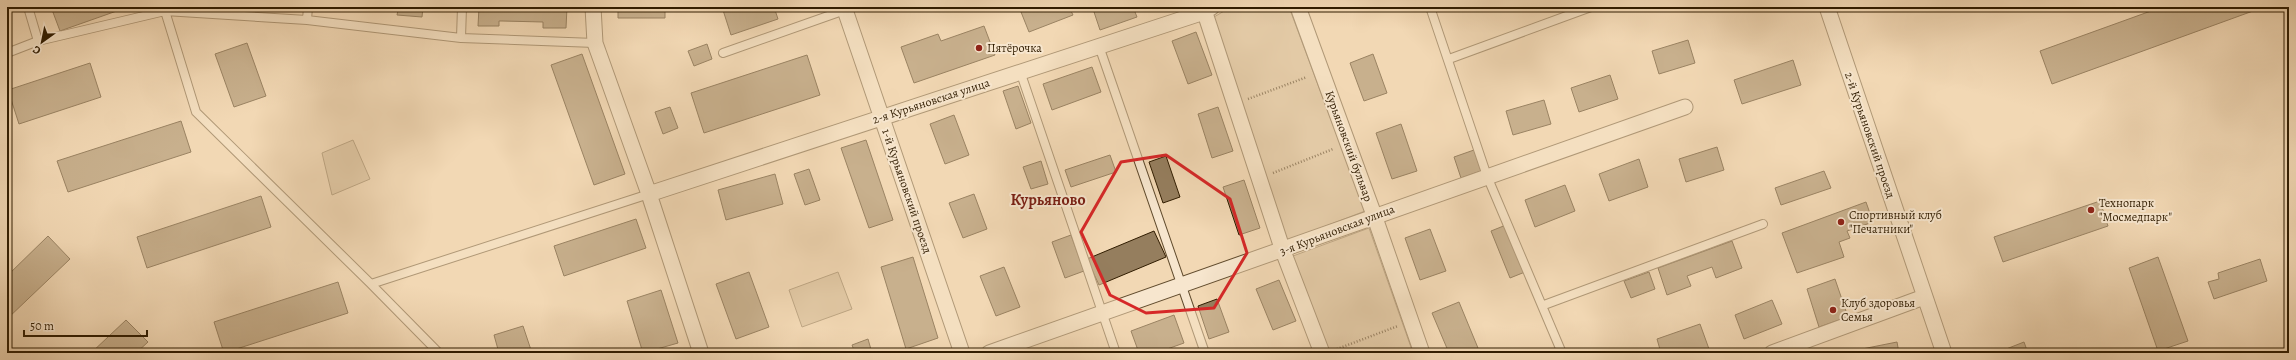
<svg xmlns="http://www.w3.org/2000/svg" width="2296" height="360" font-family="Alegreya,serif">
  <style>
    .green { fill: #d1b895; stroke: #806a4a }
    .building { fill: #957e5e; stroke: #301c00 }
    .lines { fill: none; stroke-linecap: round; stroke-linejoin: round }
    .lane-casing { stroke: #604b2d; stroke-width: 10 }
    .street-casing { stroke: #604b2d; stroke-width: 17 }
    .path { stroke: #301c00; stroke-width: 2.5; stroke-dasharray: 1 2; stroke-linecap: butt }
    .lane { stroke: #f7e6ce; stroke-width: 8 }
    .street { stroke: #f7e6ce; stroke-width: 15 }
    .marked { fill: none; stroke: #d62828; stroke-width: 3; stroke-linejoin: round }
    .poi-dot { fill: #8f2418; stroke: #f7e6ce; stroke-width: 1.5 }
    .labels { text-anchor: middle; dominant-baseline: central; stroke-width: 4; stroke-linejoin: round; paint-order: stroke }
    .poi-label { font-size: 12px; fill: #301c00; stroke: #f7e6ce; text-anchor: start }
    .street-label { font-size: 12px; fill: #301c00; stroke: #f7e6ce }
    .district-label { font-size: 16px; font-weight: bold; fill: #7a1f14; stroke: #f7e6ce }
  </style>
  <rect width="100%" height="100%" fill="#f2d8b4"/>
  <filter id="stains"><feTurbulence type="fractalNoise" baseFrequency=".005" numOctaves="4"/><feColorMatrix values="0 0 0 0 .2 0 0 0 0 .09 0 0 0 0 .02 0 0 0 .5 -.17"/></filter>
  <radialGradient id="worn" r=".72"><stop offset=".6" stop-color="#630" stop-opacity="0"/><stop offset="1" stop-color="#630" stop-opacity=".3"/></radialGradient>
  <!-- green -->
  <path class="green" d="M1231 7H1289L1365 211 1287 241 1214 17Z
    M353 140 370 179 332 195 322 153Z
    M1369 228 1413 353H1329L1293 256Z
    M838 272 852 309 802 327 789 290Z"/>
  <!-- building -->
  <path class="building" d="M51 7H128L60 31Z
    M333 7H355V11L333 9Z
    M360 7H423L422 17 397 15 398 10Z
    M479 7H567L566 28H543V22L502 21H499V26H478Z
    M618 7H665V18H618Z
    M722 7H774L778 19 731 35Z
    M1033 7H1069L1073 15 1029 32 1021 12Z
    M1109 7H1133L1137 17 1100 30 1094 12Z
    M2162 7H2264L2052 84 2040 51Z
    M984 26 995 55 914 83 901 47 938 34 941 41Z
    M7 32 11 43 7 44Z
    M1196 32 1212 75 1188 84 1172 41Z
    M1688 40 1695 63 1659 74 1652 51Z
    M247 43 266 96 234 107 215 54Z
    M707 44 712 59 694 66 688 51Z
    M582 54 625 174 594 185 551 65Z
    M1373 54 1387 93 1364 101 1350 63Z
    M807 55 820 95 704 133 691 93Z
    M1793 60 1801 85 1742 104 1734 80Z
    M90 63 101 97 19 124 8 90Z
    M1092 67 1101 92 1052 110 1043 84Z
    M1610 75 1618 99 1579 112 1571 88Z
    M1018 86 1031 123 1016 129 1003 91Z
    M1544 100 1551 124 1513 135 1506 111Z
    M670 107 678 128 663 134 655 112Z
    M1218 107 1233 151 1212 158 1198 114Z
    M954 115 969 155 945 164 930 124Z
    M181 121 191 152 68 192 57 161Z
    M1401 124 1417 171 1392 179 1376 133Z
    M866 140 893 220 869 228 841 148Z
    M1717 147 1724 170 1686 182 1679 159Z
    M1474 150 1481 171 1461 178 1454 157Z
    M1110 155 1116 172 1071 187 1065 170Z
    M1166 156 1180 197 1163 203 1149 162Z
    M1639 159 1648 187 1609 201 1599 174Z
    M1041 161 1048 184 1031 189 1023 167Z
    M809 169 820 200 805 205 794 174Z
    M1824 171 1831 188 1781 205 1775 188Z
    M775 174 783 204 726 220 718 190Z
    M1244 180 1260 228 1239 235 1223 187Z
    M1565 185 1575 211 1535 227 1525 200Z
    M974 194 987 229 963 238 949 203Z
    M261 196 271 227 147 268 137 237Z
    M2100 201 2108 226 2003 262 1994 237Z
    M1866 202 1873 222 1847 231 1850 238 1839 242 1844 257 1797 273 1782 233Z
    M636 219 646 248 564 276 554 246Z
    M1506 225 1525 272 1510 278 1491 231Z
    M1430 229 1446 271 1420 280 1405 238Z
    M1154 231 1166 257 1099 285 1087 259Z
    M1071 235 1084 271 1065 278 1052 242Z
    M48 236 70 259 7 319V276Z
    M1732 241 1742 268 1716 278 1712 267 1687 276 1691 286 1667 295 1658 268Z
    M913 257 938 338 906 349 881 267Z
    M2158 257 2188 341 2158 351 2129 268Z
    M2260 259 2267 281 2214 299 2208 282 2219 279 2218 273Z
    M1004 267 1020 307 996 316 980 276Z
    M749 272 769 327 736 339 716 284Z
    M1649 272 1655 289 1631 298 1624 281Z
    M1835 279 1848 317 1819 327 1807 289Z
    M1279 280 1296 321 1273 330 1256 289Z
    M338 282 348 313 224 353 214 322Z
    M661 290 678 343 643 353 627 301Z
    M1217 299 1229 332 1209 339 1198 306Z
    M1772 300 1782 324 1744 339 1735 315Z
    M1459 302 1478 348 1466 353H1449L1432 313Z
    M1174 315 1184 343 1156 353H1139L1131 331Z
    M126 320 148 342 136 353H91Z
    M1700 324 1709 349 1698 353H1661L1657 339Z
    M523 326 532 353H499L494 335Z
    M868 339 872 353H855L852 345Z
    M1897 342 1899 353H1863L1862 349Z
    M2024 342 2028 353H1996Z"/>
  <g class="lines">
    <!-- lane casing -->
    <g class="lane-casing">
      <path id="lane" d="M308 7 307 20 165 11 196 112 371 284 649 194
        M462 7 461 38 595 43
        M1430 7 1487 176 1562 353
        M307 20 461 38
        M38 41 165 11 164 7
        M1099 46 1205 353
        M7 53 38 41 28 7
        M723 53 845 10
        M1449 59 1591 7
        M1020 71 1116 353
        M371 284 439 353
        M1544 305 1763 224"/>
    </g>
    <!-- street casing -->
    <g class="street-casing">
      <path id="street" d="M593 7 595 43 649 194 701 353
        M844 7 962 353
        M1203 7 1283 251 1322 353
        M1298 7 1374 215 1422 353
        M1827 7 1944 353
        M649 194 1204 12 1212 7
        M989 353 1685 107
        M1772 353 1924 297"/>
    </g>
    <!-- path -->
    <path class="path" d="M1248 99 1307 77
      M1273 173 1333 149
      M1337 349 1398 326"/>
    <!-- lane -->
    <use href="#lane" class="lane"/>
    <!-- street -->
    <use href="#street" class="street"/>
  </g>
  <!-- marked area -->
  <path d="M0 0H2296V360H0ZM1166 155 1230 199 1247 253 1214 308 1146 313 1110 295 1081 232 1121 162Z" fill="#f2d8b4" fill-opacity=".55" fill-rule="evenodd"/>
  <path class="marked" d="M1166 155 1230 199 1247 253 1214 308 1146 313 1110 295 1081 232 1121 162Z"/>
  <!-- markers -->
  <g class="poi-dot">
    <circle cx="979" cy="48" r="4"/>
    <circle cx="2091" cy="210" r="4"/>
    <circle cx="1841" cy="222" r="4"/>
    <circle cx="1833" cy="310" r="4"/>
  </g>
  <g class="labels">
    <!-- poi labels -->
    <g class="poi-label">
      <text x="987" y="48">Пятёрочка</text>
      <text x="2099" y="203">Технопарк<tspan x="2099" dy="14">"Мосмедпарк"</tspan></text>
      <text x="1849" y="215">Спортивный клуб<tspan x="1849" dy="14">"Печатники"</tspan></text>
      <text x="1841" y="303">Клуб здоровья<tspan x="1841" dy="14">Семья</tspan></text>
    </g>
    <!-- street labels -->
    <g class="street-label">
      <text transform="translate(931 101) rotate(-18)">2-я Курьяновская улица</text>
      <text transform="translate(1870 135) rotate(71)">2-й Курьяновский проезд</text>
      <text transform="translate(1349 146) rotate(70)">Курьяновский бульвар</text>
      <text transform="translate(907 191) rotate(71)">1-й Курьяновский проезд</text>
      <text transform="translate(1337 230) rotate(-21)">3-я Курьяновская улица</text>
    </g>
    <!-- district labels -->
    <g class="district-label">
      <text x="1048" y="200">Курьяново</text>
    </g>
  </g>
  <!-- margin -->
  <rect width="2296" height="360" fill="none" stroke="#f2d8b4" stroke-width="24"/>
  <rect x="8" y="8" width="2280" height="344" fill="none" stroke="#301c00" stroke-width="2"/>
  <rect x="12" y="12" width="2272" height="336" fill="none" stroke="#301c00"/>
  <!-- north arrow -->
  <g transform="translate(42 42) rotate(213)" stroke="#f7e6ce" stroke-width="3" paint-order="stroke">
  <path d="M0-3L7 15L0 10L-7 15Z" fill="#301c00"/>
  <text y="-6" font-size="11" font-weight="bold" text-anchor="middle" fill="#301c00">С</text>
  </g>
  <!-- scale -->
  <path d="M24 330v6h123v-6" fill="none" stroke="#301c00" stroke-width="2"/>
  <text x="30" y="330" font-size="12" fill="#301c00" stroke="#f7e6ce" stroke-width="3" paint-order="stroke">50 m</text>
  <rect width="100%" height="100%" filter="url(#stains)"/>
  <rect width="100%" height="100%" fill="url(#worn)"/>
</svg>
